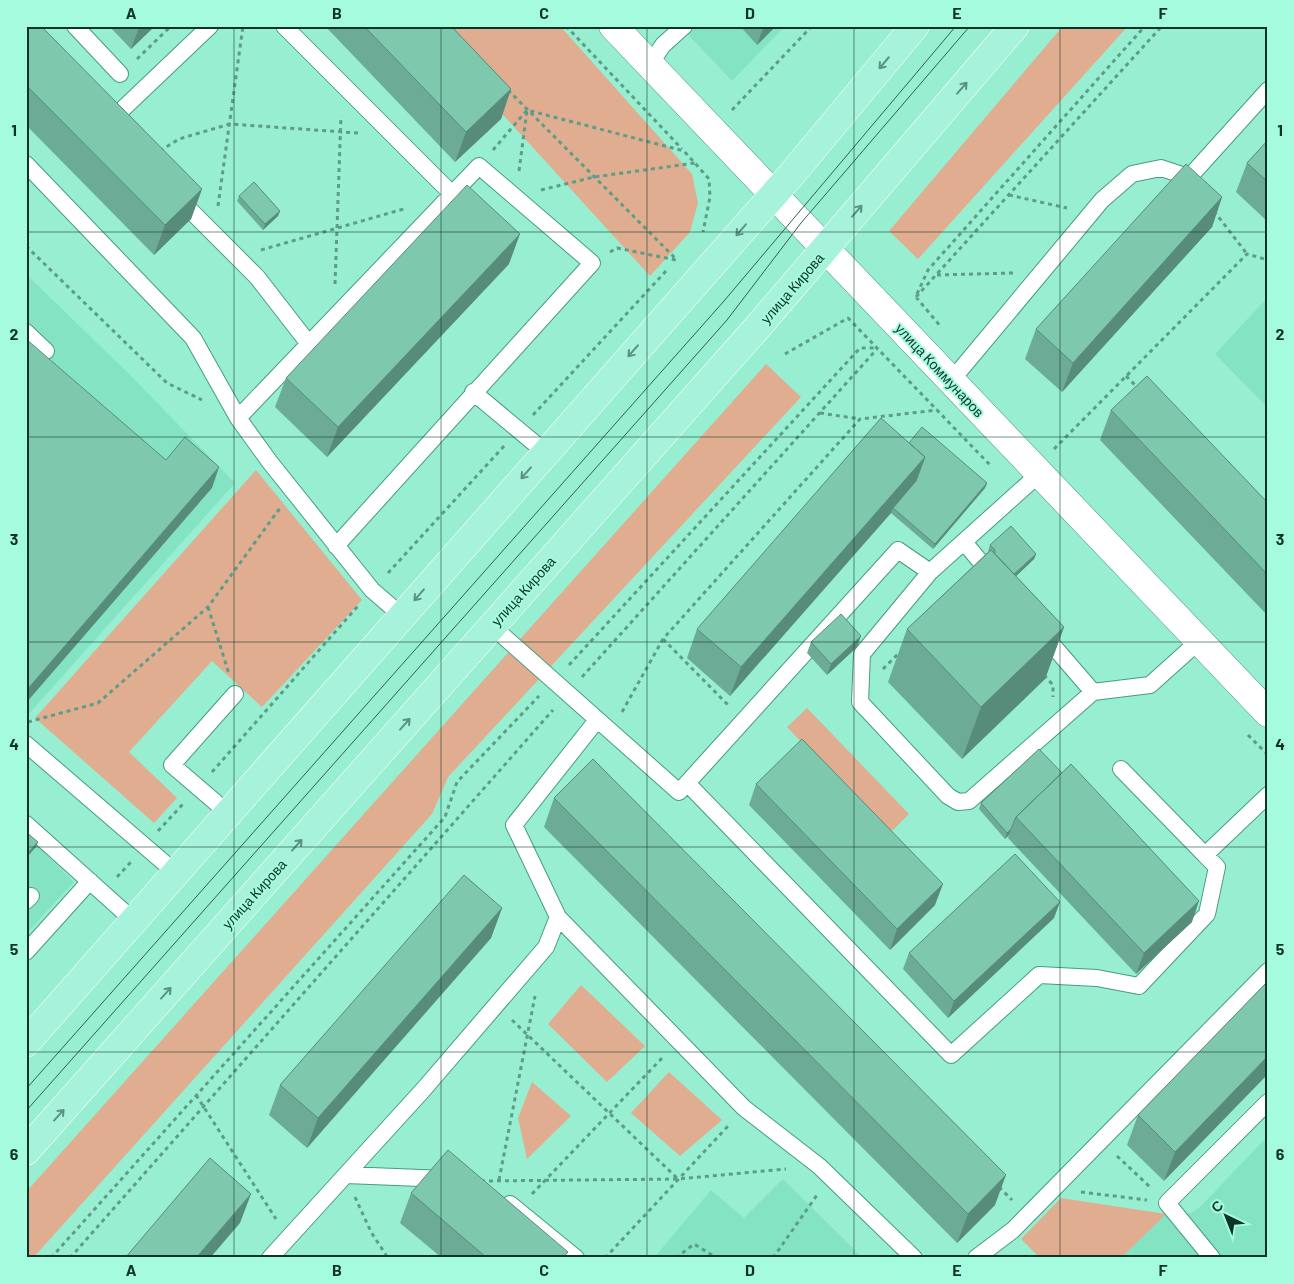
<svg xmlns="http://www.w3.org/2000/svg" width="1294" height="1284" font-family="Barlow,sans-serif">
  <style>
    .built { fill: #84e3c3 }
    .green { fill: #e0ad90 }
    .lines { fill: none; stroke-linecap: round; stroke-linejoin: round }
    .lane-casing { stroke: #469c81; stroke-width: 18 }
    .secondary-casing { stroke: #469c81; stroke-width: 29 }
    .primary-casing { stroke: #fff; stroke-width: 29 }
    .path { stroke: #5d9d88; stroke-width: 3; stroke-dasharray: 4 4; stroke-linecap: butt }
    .lane { stroke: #fff; stroke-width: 16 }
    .secondary { stroke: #fff; stroke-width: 28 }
    .primary { stroke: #a6f2db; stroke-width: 28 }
    .tram { stroke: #306152; stroke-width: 1 }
    .wall { fill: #6cac96 }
    .shaded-wall { fill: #588c7a }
    .building { fill: #7ec8ae; stroke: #588c7a }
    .oneway { stroke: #5a9282 }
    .grid { fill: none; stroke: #0e3328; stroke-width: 1; stroke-opacity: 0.55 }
    .labels { text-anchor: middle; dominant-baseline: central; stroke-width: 4; stroke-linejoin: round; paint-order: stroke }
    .street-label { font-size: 14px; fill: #0e3328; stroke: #a5fbdd }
    .neatline { fill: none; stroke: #0e3328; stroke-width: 2 }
    .grid-label { font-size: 16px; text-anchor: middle; font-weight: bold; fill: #0e3328 }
  </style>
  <rect width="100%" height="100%" fill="#98eed0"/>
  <!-- built -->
  <path class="built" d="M680 26H785L732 81Z
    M26 274 131 376 235 483 26 717Z
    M1268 297V408L1215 354Z
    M26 834 74 882 26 934Z
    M1268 1136V1258H1121L1166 1214 1191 1213 1200 1207Z
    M783 1179 863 1258H654L711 1190 744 1218Z"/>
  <!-- green -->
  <path class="green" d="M422 26H560L692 174 698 203 690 232 650 276Z
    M1063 26H1128L918 259 889 231Z
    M766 364 801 397 448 777 432 814 33 1258H26V1192Z
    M256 470 362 600 262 707 212 661 129 752 177 798 154 823 35 718Z
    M807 708 909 814 889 834 787 727Z
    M581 985 645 1046 607 1082 548 1024Z
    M669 1072 722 1120 680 1156 631 1113Z
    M532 1082 571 1116 527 1159 518 1118Z
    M1061 1198 1166 1214 1121 1258H1040L1021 1239Z"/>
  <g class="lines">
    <!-- lane casing -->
    <g class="lane-casing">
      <path id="lane" d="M75 26 120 74
        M284 26 452 194
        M650 64 663 45 684 26
        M107 124 210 26
        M26 164 193 338 238 418 269 461 372 590 401 615
        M177 197 257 277 309 344
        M26 332 46 351
        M951 381 1102 200 1132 174 1161 168 1185 176 1194 172 1268 90
        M473 392 545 452
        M238 418 479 166 592 263 336 546
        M964 542 994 578
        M930 572 862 654 860 702 948 796 958 802 969 801 1093 692 1043 634
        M492 626 679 792 898 550 930 572 1039 474
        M1093 692 1150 685 1199 641
        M26 744 176 873
        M1121 769 1205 855 1268 795
        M687 783 951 1055 1039 975 1097 978 1139 986 1207 914 1217 867 1205 855
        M228 813 172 765 235 694
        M26 824 134 921
        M26 901 31 896
        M558 917 744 1108 819 1166 914 1258
        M26 952 90 881
        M346 1175 446 1179
        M510 1204 576 1258
        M270 1258 423 1090 546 947 558 917 514 825 597 720
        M976 1258 1013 1230 1268 971
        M1212 1258 1167 1203 1268 1102"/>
    </g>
    <!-- secondary casing -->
    <g class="secondary-casing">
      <path id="secondary" d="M613 26 1268 713"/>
    </g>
    <!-- primary casing -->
    <g class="primary-casing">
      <path id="primary" d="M26 1043 791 175 915 26
        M26 1151 756 329 1015 26"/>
    </g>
    <!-- path -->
    <path class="path" d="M566 26 682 149
      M137 59 171 26
      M508 90 677 260
      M732 110 812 26
      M493 150 527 110 684 151 709 179 710 197 703 232
      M160 151 179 139 230 124 358 133
      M519 171 527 110
      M541 190 594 177 695 163
      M1009 195 1067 208
      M218 206 243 26
      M1214 211 1247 254
      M26 246 167 383 202 400
      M261 250 407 208
      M610 252 617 248 676 260
      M937 275 1013 273
      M335 284 341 116
      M917 294 928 270 1145 26
      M916 297 941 327
      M916 297 1162 26
      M785 354 848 318 990 465
      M1126 376 1138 388
      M820 413 860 419
      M533 415 666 271
      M1054 449 1247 254 1268 260
      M388 573 505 445
      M208 607 229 674
      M663 639 728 705
      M569 665 860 348H877
      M883 669 900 652
      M1044 675 1053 685V697
      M582 677 877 349
      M622 712 663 639 860 419 937 410
      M28 722 98 703 208 607 280 508
      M1248 735 1268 755
      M212 772 358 606
      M158 831 183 804
      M117 877 131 862
      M512 1020 678 1179
      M196 1095 276 1219
      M1117 1156 1151 1188
      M499 1180 535 996
      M481 1181 678 1179 786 1169
      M999 1187 1012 1200
      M1081 1192 1147 1200
      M532 1194 664 1056
      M355 1197 371 1232 388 1258
      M51 1258 445 817 457 782 539 696
      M70 1258 553 710
      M605 1258 729 1125
      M676 1258 694 1244 717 1258
      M773 1258 817 1195"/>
    <!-- lane -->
    <use href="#lane" class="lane"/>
    <!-- secondary -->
    <use href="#secondary" class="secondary"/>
    <!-- primary -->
    <use href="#primary" class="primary"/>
    <!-- tram -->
    <path class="tram" d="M26 1089 724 301 956 26
      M26 1111 727 320 801 223 970 26"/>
  </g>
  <!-- wall -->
  <path class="wall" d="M26 26 202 189 191 219 154 255 26 125Z
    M109 26H155L131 49Z
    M325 26H451L511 89 501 119 455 162Z
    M740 26H776L757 45Z
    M1268 140V222L1236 192 1247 163Z
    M239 196 280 211 278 216 263 230 237 201Z
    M1222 197 1212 227 1062 392 1025 359 1036 329Z
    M509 264 327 457 275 407 286 378Z
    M1111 410 1268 503V616L1100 440Z
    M909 443 987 483 985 488 933 549 891 513 730 696 687 658 697 629Z
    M990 545 1036 554 1034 559 1016 576 1064 627 1045 679 962 759 888 682 907 629 989 551H988Z
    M811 642 857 647 827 675 807 653Z
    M1039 749 1192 922 1136 974 1008 838 1009 835 1005 839 979 809 981 803Z
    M756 784 935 905 890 950 749 805Z
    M554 798 995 1205 957 1243 544 827Z
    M502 908 491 938 307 1148 269 1115 280 1085Z
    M1054 918 948 1018 903 969 909 953Z
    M1268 981 1164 1181 1127 1145 1138 1115Z
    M411 1193 566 1258H442L400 1223Z"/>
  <!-- shaded-wall -->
  <path class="shaded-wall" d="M141 26H155L131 49 139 28Z
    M764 26H776L757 45Z
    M511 89 501 119 455 162 466 132Z
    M202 189 191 219 154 255 165 225Z
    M1222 197 1212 227 1062 392 1073 363Z
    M280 211 278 216 263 230 265 224Z
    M520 234 509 264 327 457 338 427Z
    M925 457 914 487 893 508 891 513 730 696 741 667Z
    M219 467 212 488 26 703V691Z
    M987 483 985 488 933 549 935 544Z
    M1036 554 1034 559 1009 583 1011 578Z
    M1064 627 1045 679 962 759 981 707Z
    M861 636 857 647 827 675 831 664Z
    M1011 829 1009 835 1005 839 1007 833Z
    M38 842 36 847 26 858V855Z
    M943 884 935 905 890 950 897 929Z
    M1199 901 1192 922 1136 974 1144 953Z
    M1060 902 1054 918 948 1018 954 1001Z
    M502 908 491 938 307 1148 318 1118Z
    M1268 1056V1074L1164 1181 1175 1152Z
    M1006 1175 995 1205 957 1243 968 1214Z
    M251 1194 240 1223 210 1258H196Z"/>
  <!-- building -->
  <path class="building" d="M26 26H41L202 189 165 225 26 85Z
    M364 26H451L511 89 466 132Z
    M1268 140V182L1247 163Z
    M1186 164 1222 197 1073 363 1036 329Z
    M254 182 280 211 265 224 239 196Z
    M467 185 520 234 338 427 286 378Z
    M26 339 166 460 185 437 219 467 26 691Z
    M1147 376 1268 503V575L1111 410Z
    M881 418 925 457 741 667 697 629Z
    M922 427 987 483 935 544 893 508 916 481 925 457 909 443Z
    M1011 526 1036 554 1014 574 995 554V550L990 545Z
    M991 550 1064 627 981 707 907 629Z
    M841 614 861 636 831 664 811 642Z
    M802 739 943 884 897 929 756 784Z
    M1039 749 1062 773 1016 817 1011 829 1007 833 981 803Z
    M593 759 1006 1175 968 1214 554 798Z
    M1071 764 1199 901 1144 953 1016 817Z
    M26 832 38 842 26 855Z
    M1015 854 1060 902 954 1001 909 953Z
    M464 875 502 908 318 1118 280 1085Z
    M1268 981V1056L1175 1152 1138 1115Z
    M448 1150 568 1252 563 1258H487L411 1193Z
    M210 1158 251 1194 196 1258H125Z"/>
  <!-- one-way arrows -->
  <defs><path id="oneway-shaft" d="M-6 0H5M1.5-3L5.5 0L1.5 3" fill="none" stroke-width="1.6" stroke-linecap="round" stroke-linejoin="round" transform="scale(1.25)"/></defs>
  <g class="oneway">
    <use href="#oneway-shaft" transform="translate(884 63) rotate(130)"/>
    <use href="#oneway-shaft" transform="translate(962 88) rotate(-49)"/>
    <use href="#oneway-shaft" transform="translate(857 211) rotate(-49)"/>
    <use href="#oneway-shaft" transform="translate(741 230) rotate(131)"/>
    <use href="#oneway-shaft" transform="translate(633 351) rotate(131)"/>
    <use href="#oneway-shaft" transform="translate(526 473) rotate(131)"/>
    <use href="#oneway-shaft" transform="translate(419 595) rotate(131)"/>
    <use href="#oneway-shaft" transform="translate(405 724) rotate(-48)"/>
    <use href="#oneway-shaft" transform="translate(297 845) rotate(-48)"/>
    <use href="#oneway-shaft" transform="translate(166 993) rotate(-48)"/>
    <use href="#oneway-shaft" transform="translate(59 1115) rotate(-48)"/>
  </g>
  <!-- grid -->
  <path class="grid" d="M234 26V1258M441 26V1258M647 26V1258M854 26V1258M1060 26V1258M26 232H1268M26 437H1268M26 642H1268M26 847H1268M26 1052H1268"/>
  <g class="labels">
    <!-- street labels -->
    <g class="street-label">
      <text transform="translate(792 288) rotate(-49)">улица Кирова</text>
      <text transform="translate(940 370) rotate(47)">улица Коммунаров</text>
      <text transform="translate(523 591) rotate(-48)">улица Кирова</text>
      <text transform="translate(254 894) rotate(-48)">улица Кирова</text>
    </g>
  </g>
  <!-- border -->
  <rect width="1294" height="1284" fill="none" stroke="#a5fbdd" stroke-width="55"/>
  <!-- north arrow -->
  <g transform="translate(1226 1216) rotate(317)" stroke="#a5fbdd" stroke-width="4" paint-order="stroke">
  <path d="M0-4L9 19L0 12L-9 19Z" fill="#0e3328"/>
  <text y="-8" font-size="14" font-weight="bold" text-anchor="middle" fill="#0e3328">С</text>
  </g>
  <rect x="28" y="28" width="1238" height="1228" class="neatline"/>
  <g class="grid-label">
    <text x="131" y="19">A</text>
    <text x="337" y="19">B</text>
    <text x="544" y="19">C</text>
    <text x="750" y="19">D</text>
    <text x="957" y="19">E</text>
    <text x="1163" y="19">F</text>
    <text x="14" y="136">1</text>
    <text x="1280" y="136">1</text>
    <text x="14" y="340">2</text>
    <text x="1280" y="340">2</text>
    <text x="14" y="545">3</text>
    <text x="1280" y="545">3</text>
    <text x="14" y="750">4</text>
    <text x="1280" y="750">4</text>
    <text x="14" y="955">5</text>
    <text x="1280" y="955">5</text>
    <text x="14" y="1160">6</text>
    <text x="1280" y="1160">6</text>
    <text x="131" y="1276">A</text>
    <text x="337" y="1276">B</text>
    <text x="544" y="1276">C</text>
    <text x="750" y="1276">D</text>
    <text x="957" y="1276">E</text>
    <text x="1163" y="1276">F</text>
  </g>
</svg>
